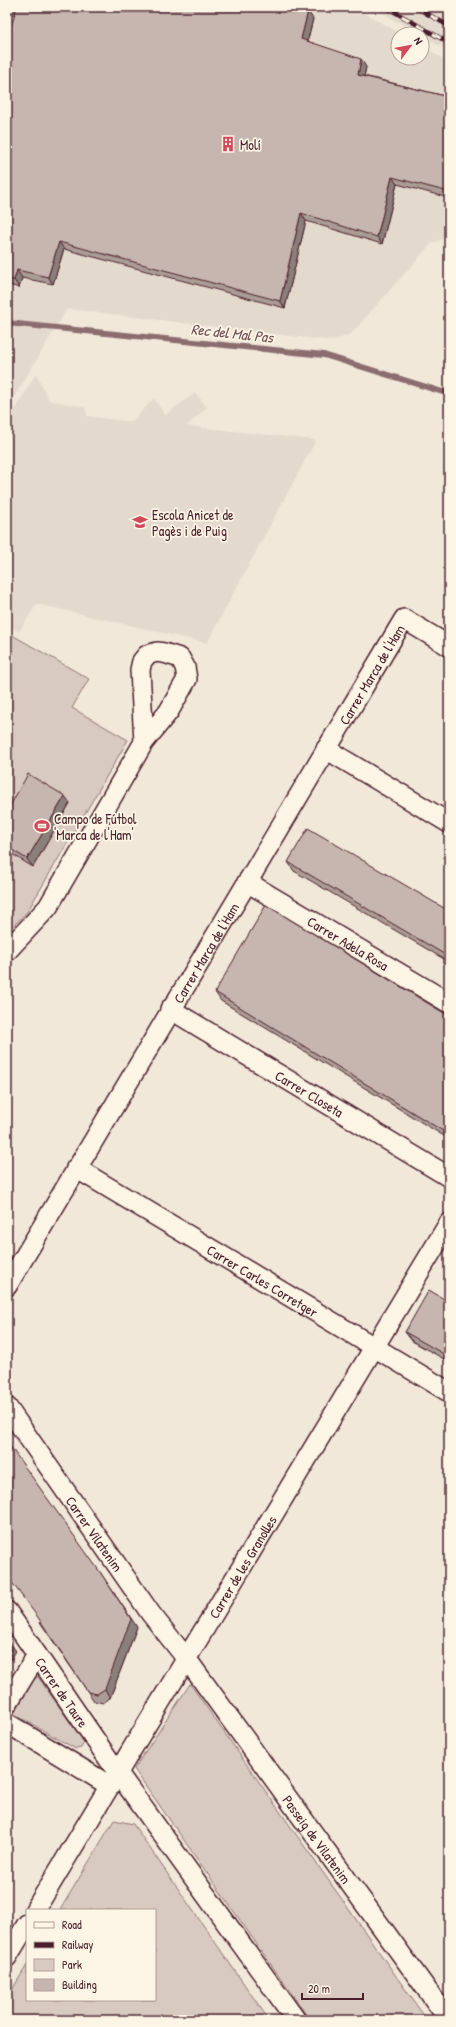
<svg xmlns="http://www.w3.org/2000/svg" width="456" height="2027" font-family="'Patrick Hand',sans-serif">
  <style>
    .built { fill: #e4d9cd }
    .green { fill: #d8cac0; stroke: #917476 }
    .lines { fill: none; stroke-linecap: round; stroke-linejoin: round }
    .stream { stroke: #8b6d6f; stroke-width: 6 }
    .minor-casing { stroke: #4a1f2b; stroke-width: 22 }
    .minor { stroke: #fcf5e5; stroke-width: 19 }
    .rail-casing { stroke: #4a1f2b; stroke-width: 4.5 }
    .rail { stroke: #fcf5e5; stroke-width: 3; stroke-dasharray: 9; stroke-linecap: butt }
    .wall { fill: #ab9d96; stroke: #4a1f2b }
    .shaded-wall { fill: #8b7f7a; stroke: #4a1f2b }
    .building { fill: #c7b6af; stroke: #4a1f2b }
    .labels { text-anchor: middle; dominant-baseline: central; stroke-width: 3.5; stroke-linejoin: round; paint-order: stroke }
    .poi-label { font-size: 14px; fill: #4a1f2b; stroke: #fcf5e5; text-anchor: start }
    .street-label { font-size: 14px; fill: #4a1f2b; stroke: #fcf5e5 }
    .water-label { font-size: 15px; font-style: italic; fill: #704c53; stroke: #fcf5e5 }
  </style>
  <rect width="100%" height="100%" fill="#f1e8da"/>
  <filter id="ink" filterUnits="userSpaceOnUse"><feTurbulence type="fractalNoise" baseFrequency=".025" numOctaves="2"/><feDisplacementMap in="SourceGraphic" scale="8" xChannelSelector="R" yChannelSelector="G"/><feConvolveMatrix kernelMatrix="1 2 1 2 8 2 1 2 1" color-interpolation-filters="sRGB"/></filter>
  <g filter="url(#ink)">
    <!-- built -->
    <path class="built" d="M7 7H354L401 34H398V58H422V46L449 62V236L431 244 351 334 333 341 67 309 7 409Z
      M372 7H432L449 17V51Z
      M36 374 49 400 85 407 87 416 132 422 154 398 165 415 195 393 207 407 187 426 316 440 207 643 37 604 19 632 7 624V422Z"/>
    <!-- green -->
    <path class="green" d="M7 632 89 679 72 708 128 740 27 912 7 932Z
      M38 1677 84 1742 81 1748 76 1749 14 1714 35 1678Z
      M190 1684 427 2020H310L134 1769Z
      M114 1820 133 1824 269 2020H7V1998L27 1965V2000H155V1910H60Z"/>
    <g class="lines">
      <!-- stream -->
      <path class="stream" d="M7 323 324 355 449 394"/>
      <!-- minor casing -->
      <g class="minor-casing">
        <g id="minor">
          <path d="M326 749 449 823"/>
          <path id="s1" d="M247 882 449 1003"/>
          <path d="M7 951 48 907 144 742 169 711 187 679 185 667 180 658 164 653 157 652 147 655 142 661 140 670 144 742"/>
          <path id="s2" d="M170 1009 449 1177"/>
          <path id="s3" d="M76 1168 449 1392"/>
          <path id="s4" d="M7 1286 404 619 449 646"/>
          <path id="s5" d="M7 1407 151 1614 186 1658 449 2020"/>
          <path id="s6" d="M7 1611 118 1773 296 2020"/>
          <path d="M7 1704 37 1655"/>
          <path d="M7 1723 110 1786"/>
          <path id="s7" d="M35 1910 449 1223"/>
          <path d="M7 1957 27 1924"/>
        </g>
      </g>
      <!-- minor -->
      <use href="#minor" class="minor"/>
      <!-- rail casing -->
      <g class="rail-casing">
        <path id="rail" d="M386 7 449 43
          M415 7 449 26"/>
      </g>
      <!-- rail -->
      <use href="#rail" class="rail"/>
    </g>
    <!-- wall -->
    <path class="wall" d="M7 7 313 19 307 41 366 67 364 76 449 97V198L397 184 382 244 306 221 285 308 64 249 53 284 22 278 19 288 7 284V39L15 15 7 12Z
      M70 803 33 867 7 851V811Z
      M288 862 449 911V962L294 871Z
      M215 992 449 1016V1139L221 1001Z
      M449 1302V1362L412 1341 405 1332Z
      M40 1622 137 1627 110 1698 103 1703 94 1701Z"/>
    <!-- shaded-wall -->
    <path class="shaded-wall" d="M308 11 313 19 306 47 301 39Z
      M361 59 366 67 363 82 358 75Z
      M392 177 397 184 382 244 377 237Z
      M301 213 306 221 285 308 280 301Z
      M59 242 64 249 53 284 48 277Z
      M17 270 22 278 19 288 14 280Z
      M65 796 70 803 33 867 27 859Z
      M449 1121V1139L443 1131Z
      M100 1572 137 1627 110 1698 105 1689Z
      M11 1644 16 1651 7 1666V1652Z"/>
    <!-- building -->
    <path class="building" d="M7 7H294L308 11 301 39 361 59 358 75 449 97V192L392 177 377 237 301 213 280 301 59 242 48 277 17 270 14 280 7 279V39L16 10Z
      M28 774 65 796 27 859 7 847V811Z
      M308 828 449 911V957L288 862Z
      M266 905 449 1016V1121L443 1131 215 992Z
      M429 1290 449 1302V1357L405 1332Z
      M7 1442 100 1572 131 1619 105 1689 97 1694 88 1692 37 1616 7 1576Z
      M7 1638 11 1644 7 1652Z"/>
  </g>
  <!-- icons -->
  <defs>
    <g id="building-bare" transform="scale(1.2)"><path d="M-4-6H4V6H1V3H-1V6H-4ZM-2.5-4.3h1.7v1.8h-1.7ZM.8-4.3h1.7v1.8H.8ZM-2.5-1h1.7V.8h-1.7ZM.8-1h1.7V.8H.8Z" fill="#d1495b" stroke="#fcf5e5" stroke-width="2.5" paint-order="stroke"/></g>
    <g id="school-bare" transform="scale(1.2)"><path d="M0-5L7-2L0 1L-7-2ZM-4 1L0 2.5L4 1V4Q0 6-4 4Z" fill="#d1495b" stroke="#fcf5e5" stroke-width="2.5" paint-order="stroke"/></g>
    <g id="stadium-bare" transform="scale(1.2)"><path d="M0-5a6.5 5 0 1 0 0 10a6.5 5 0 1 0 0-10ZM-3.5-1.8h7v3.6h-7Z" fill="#d1495b" stroke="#fcf5e5" stroke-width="2.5" paint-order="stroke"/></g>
  </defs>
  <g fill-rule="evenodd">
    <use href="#building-bare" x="228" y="144"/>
    <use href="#school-bare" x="140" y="522"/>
    <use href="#stadium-bare" x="42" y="826"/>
  </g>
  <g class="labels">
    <!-- poi labels -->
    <g class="poi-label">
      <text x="240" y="144">Molí</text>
      <text x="152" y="514">Escola Anicet de<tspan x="152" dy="16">Pagès i de Puig</tspan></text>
      <text x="54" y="818">Campo de Fútbol<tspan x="54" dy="16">'Marca de l'Ham'</tspan></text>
    </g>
    <!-- street labels -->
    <g class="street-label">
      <text stroke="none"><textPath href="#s4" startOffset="712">Carrer Marca de l'Ham</textPath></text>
      <text stroke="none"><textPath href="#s1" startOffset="118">Carrer Adela Rosa</textPath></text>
      <text stroke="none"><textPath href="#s4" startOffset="388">Carrer Marca de l'Ham</textPath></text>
      <text stroke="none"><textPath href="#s2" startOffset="163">Carrer Closeta</textPath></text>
      <text stroke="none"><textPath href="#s3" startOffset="218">Carrer Carles Corretger</textPath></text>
      <text stroke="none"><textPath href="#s5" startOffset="154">Carrer Vilatenim</textPath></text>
      <text stroke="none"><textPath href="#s7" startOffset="401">Carrer de les Granolles</textPath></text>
      <text stroke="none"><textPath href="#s6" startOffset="98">Carrer de Taure</textPath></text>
      <text stroke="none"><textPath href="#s5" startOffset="532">Passeig de Vilatenim</textPath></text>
    </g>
    <!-- water labels -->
    <g class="water-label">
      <text transform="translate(232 333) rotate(6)">Rec del Mal Pas</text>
    </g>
  </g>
  <!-- margin -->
  <rect width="456" height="2027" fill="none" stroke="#fcf5e5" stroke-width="24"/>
  <rect x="12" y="12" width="432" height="2003" fill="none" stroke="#4a1f2b" stroke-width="1.5" filter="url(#ink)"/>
  <!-- legend -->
  <rect x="26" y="1909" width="130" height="92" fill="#fcf5e5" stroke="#b59f9b"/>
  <rect x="34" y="1922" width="20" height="6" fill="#fcf5e5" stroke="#b59f9b"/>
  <text x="62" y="1929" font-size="12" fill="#4a1f2b">Road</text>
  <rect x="34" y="1942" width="20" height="6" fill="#4a1f2b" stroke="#b59f9b"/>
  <text x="62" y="1949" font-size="12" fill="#4a1f2b">Railway</text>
  <rect x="34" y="1959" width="20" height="12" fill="#d8cac0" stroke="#b59f9b"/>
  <text x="62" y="1969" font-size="12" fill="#4a1f2b">Park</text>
  <rect x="34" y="1979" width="20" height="12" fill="#c7b6af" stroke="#b59f9b"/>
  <text x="62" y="1989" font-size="12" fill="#4a1f2b">Building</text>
  <!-- north arrow -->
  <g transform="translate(410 46) rotate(58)"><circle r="19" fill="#fcf5e5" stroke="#b59f9b"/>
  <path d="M0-3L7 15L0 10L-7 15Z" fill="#d1495b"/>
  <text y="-6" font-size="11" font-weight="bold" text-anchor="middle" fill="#4a1f2b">N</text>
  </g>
  <!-- scale -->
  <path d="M302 1993v6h61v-6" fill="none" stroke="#4a1f2b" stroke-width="2"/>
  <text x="308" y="1993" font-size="12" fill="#4a1f2b" stroke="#fcf5e5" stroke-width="3" paint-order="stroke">20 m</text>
</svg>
